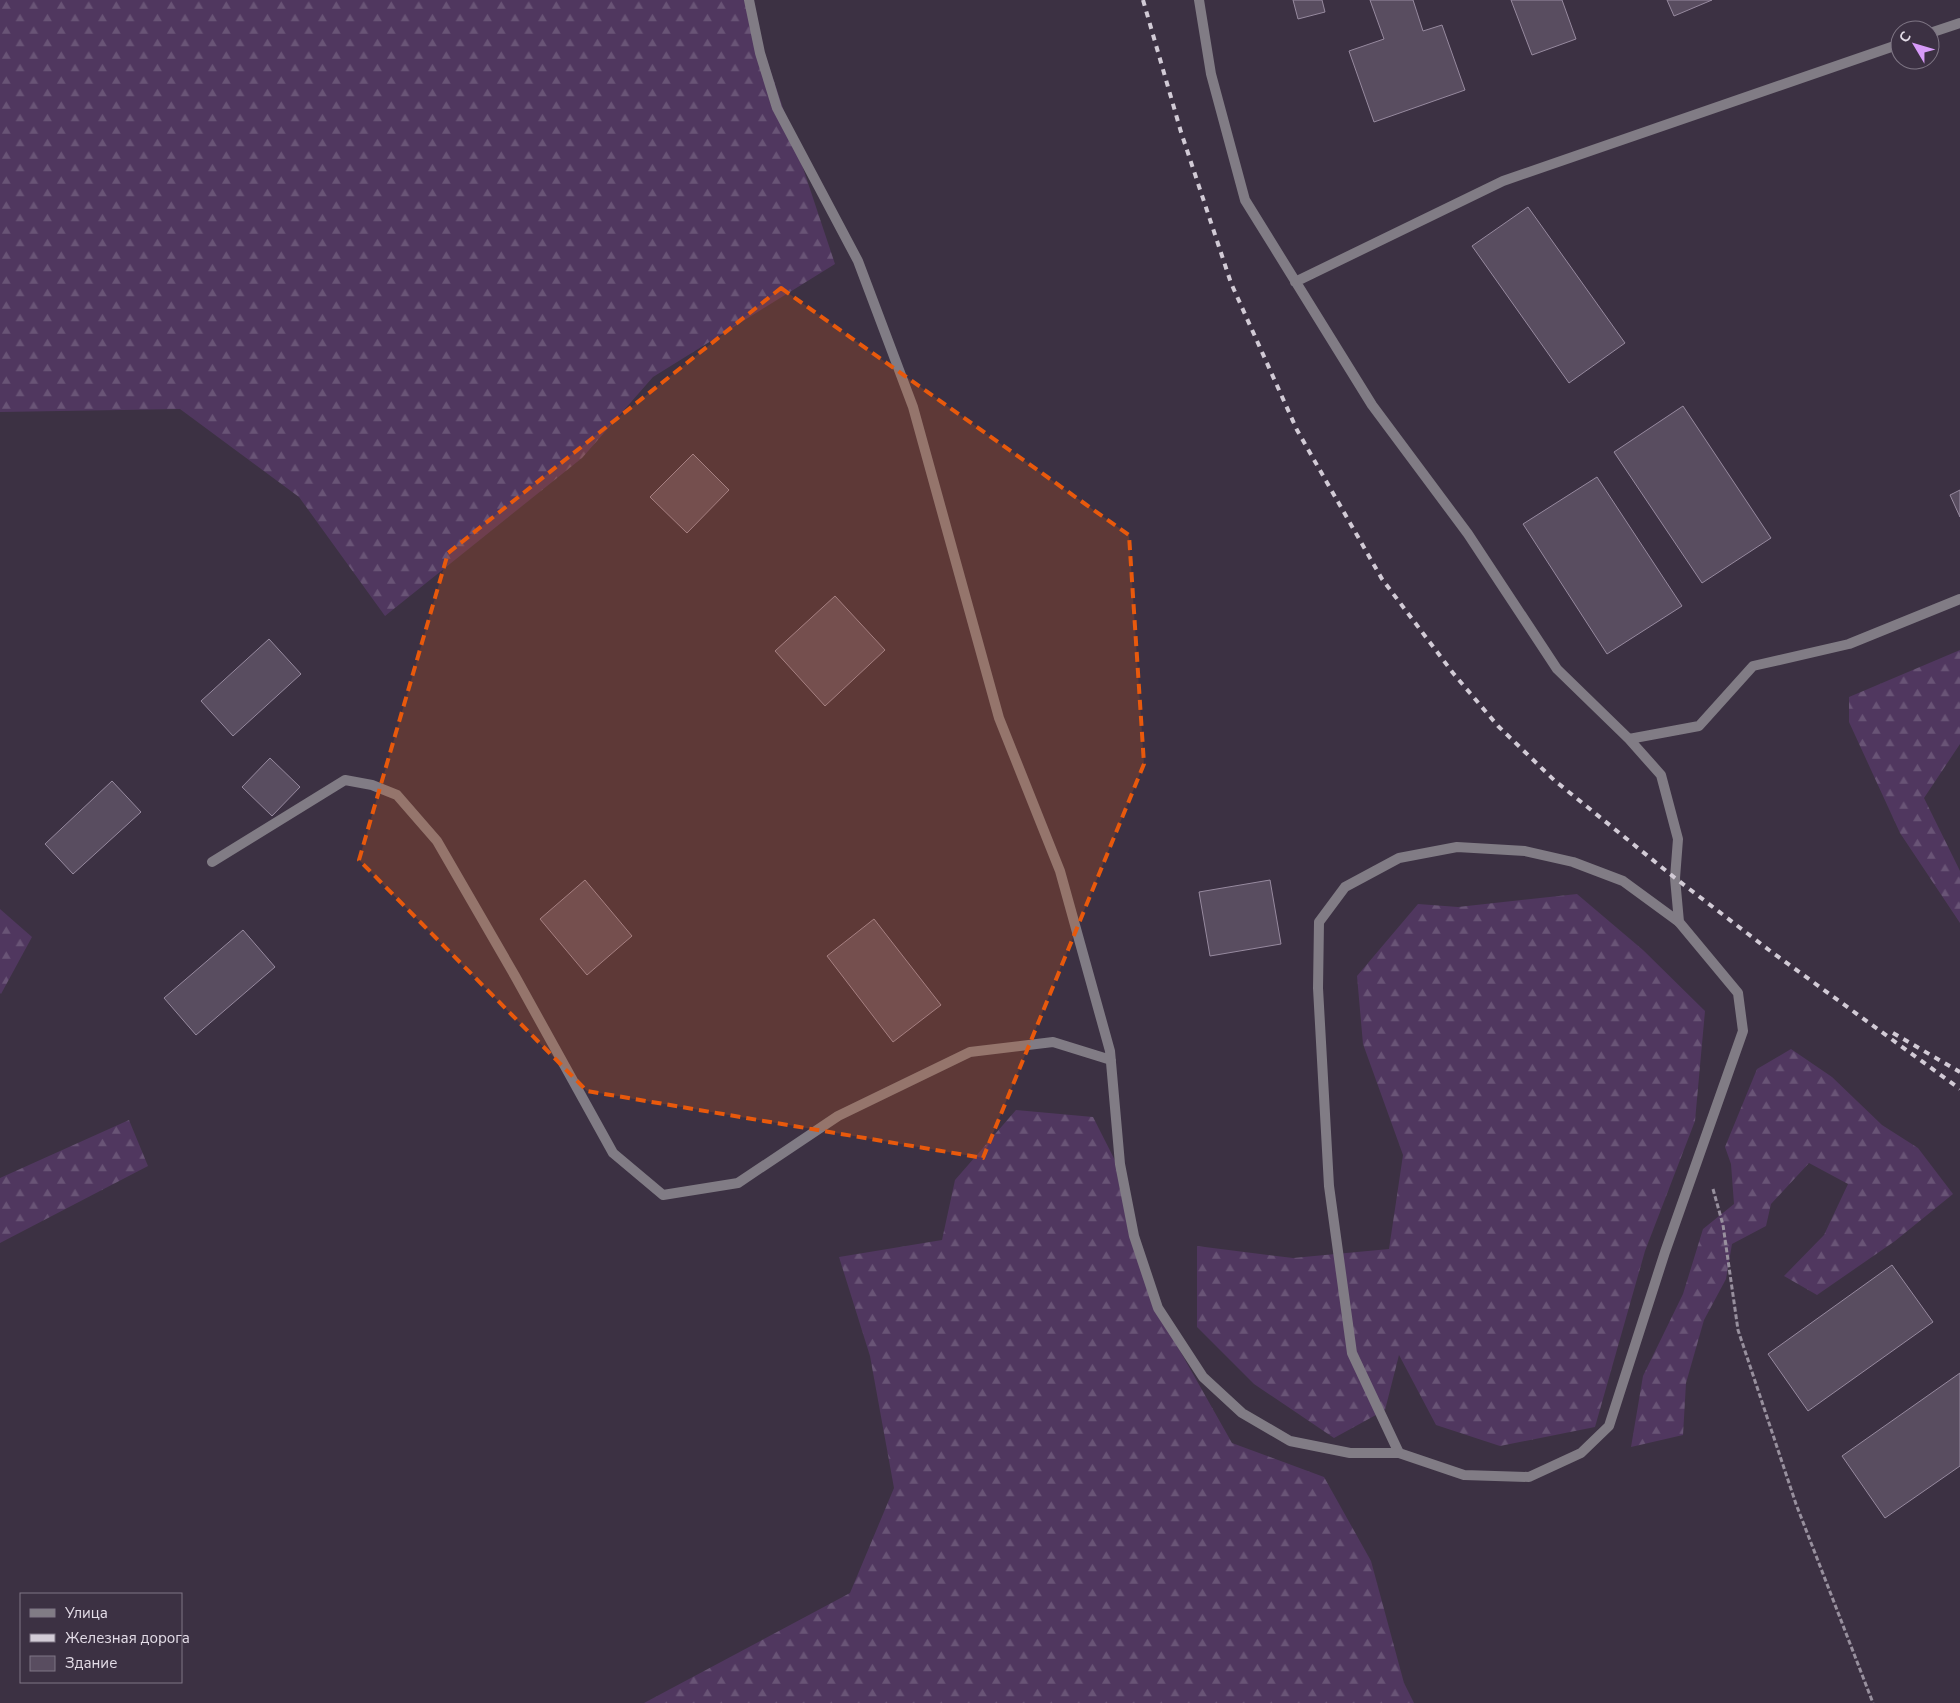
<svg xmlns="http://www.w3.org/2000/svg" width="1960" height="1703" font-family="'Nunito Sans',sans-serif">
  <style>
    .forest { fill: url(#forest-firs) }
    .building { fill: #594d60; stroke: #978a9f }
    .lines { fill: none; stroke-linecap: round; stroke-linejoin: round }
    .path { stroke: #98909e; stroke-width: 3; stroke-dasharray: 5 2.5; stroke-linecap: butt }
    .service { stroke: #817c85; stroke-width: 10 }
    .minor { stroke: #817c85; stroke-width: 10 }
    .rail { stroke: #d2cbd6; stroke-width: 4; stroke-dasharray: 6 6; stroke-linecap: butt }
    .marked { fill: #e8590c; fill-opacity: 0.2; stroke: #e8590c; stroke-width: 4; stroke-dasharray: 10 6; stroke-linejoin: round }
  </style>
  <defs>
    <pattern id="forest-firs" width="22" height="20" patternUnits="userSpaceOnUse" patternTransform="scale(1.25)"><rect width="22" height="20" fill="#50375f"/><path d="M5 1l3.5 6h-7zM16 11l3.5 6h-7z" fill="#695476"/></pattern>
  </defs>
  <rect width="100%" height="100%" fill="#3c3143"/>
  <!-- forest -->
  <path class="forest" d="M0 0H747L835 264 653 377 582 458 385 616 299 497 180 409 0 412Z
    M1960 650V744L1924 798 1960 871V923L1900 833 1849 722V697Z
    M1577 894 1643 950 1705 1011 1695 1121 1645 1251 1595 1427 1500 1446 1436 1425 1399 1355 1385 1410 1334 1438 1254 1384 1197 1327V1246L1293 1258 1389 1249 1403 1155 1363 1044 1357 976 1418 904 1458 907Z
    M0 909 32 937 1 994 0 993Z
    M1791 1049 1832 1077 1882 1125 1918 1148 1953 1194 1895 1241 1817 1295 1784 1276 1824 1235 1848 1184 1809 1163 1771 1204 1766 1226 1732 1244 1726 1279 1704 1320 1686 1383 1683 1435 1631 1447 1643 1376 1683 1294 1703 1229 1734 1204 1731 1164 1725 1147 1757 1069Z
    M1016 1110 1093 1117 1128 1186 1149 1296 1232 1443 1324 1477 1371 1561 1404 1683 1414 1703H644L850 1593 894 1488 870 1356 839 1257 942 1240 955 1180Z
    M129 1120 148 1166 0 1243V1178Z"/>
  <!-- building -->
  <path class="building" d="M1293 0H1322L1325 12 1298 19Z
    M1370 0H1413L1423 31 1442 25 1465 90 1374 122 1349 51 1384 39Z
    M1511 0H1562L1576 39 1532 55Z
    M1667 0H1712L1674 16Z
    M1528 207 1625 343 1569 383 1472 246Z
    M1683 406 1771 538 1702 583 1614 452Z
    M693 454 729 490 687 533 650 497Z
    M1597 477 1682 606 1607 654 1523 524Z
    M1960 490V517L1950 495Z
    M835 596 885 650 825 706 775 651Z
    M269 639 301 674 233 736 201 701Z
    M270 758 300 787 272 816 242 787Z
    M112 781 141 812 73 874 45 844Z
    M585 880 632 936 587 975 540 919Z
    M1270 880 1281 944 1210 956 1199 892Z
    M874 919 941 1005 893 1042 827 956Z
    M243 930 275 967 196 1035 164 998Z
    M1892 1265 1933 1322 1808 1411 1768 1354Z
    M1960 1373V1466L1885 1518 1842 1456Z"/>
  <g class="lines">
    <!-- path -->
    <path class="path" d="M1713 1189 1723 1225 1738 1330 1796 1504 1873 1703"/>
    <!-- service -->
    <path class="service" d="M1399 1453 1352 1353 1329 1186 1318 988 1319 922 1345 887 1399 858 1457 847 1525 851 1573 862 1623 881 1679 922"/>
    <!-- minor -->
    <path class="minor" d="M749 0 760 53 777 108 858 261 913 407 999 718 1060 871 1110 1051 1120 1164 1134 1236 1158 1308 1203 1377 1242 1413 1290 1441 1350 1453H1399L1464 1475 1529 1477 1581 1453 1609 1426 1665 1252 1743 1031 1738 993 1679 922 1675 878 1678 839 1661 775 1629 739 1557 669 1468 534 1372 405 1245 200 1211 74 1199 0
      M1930 33 1960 23
      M1295 282 1503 181 1900 44
      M1629 739 1699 726 1753 666 1849 644 1960 599
      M212 862 345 780 372 785 397 795 437 841 515 976 613 1153 663 1195 738 1183 838 1116 970 1052 1053 1042 1111 1060"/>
    <!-- rail -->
    <path class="rail" d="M1143 0 1181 132 1231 283 1297 430 1382 579 1453 673 1498 726 1554 780 1675 878 1769 950 1960 1089
      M1893 1033 1960 1072"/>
  </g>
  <!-- marked area -->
  <path class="marked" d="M781 288 1129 535 1144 764 983 1158 587 1091 359 860 448 553Z"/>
  <!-- legend -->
  <rect x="20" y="1593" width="162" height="90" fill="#3c3143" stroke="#7f7685"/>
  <rect x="30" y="1609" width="25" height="8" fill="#817c85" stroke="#7f7685"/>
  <text x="65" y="1618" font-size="15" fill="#e4dde8">Улица</text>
  <rect x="30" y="1634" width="25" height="8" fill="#d2cbd6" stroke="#7f7685"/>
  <text x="65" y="1643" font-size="15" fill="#e4dde8">Железная дорога</text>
  <rect x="30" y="1656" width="25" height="15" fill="#594d60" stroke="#7f7685"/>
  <text x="65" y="1668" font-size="15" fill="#e4dde8">Здание</text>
  <!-- north arrow -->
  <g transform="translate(1915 45) rotate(308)"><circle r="24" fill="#3c3143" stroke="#7f7685"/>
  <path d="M0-4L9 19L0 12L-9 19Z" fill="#d79bf9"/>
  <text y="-8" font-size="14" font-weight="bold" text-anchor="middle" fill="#e4dde8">С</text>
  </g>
</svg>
